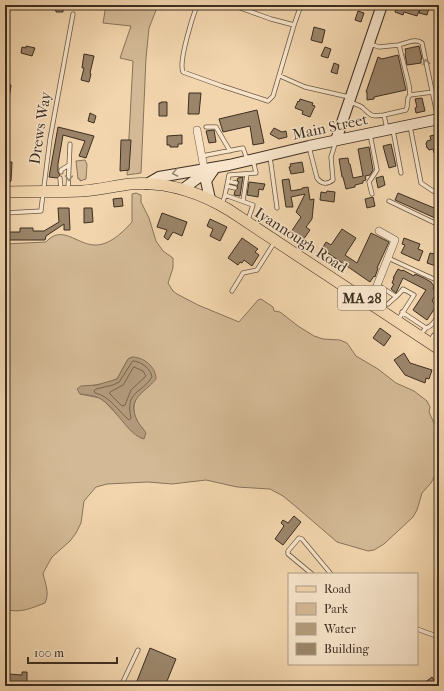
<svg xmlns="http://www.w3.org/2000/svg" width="444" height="691" font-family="'IM FELL French Canon',serif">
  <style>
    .green { fill: #d3b995; stroke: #88745b; fill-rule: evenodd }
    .water { fill: #b49c7d; stroke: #847058 }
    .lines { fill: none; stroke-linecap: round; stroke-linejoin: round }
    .shore { stroke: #78654f; stroke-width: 1 }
    .building { fill: #9b856a; stroke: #3d2e21 }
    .lane-casing { stroke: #6a5844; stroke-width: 5 }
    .street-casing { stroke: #6a5844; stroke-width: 8 }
    .secondary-casing { stroke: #3d2e21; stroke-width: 12 }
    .primary-casing { stroke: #3d2e21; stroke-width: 12 }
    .lane { stroke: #f7e4ca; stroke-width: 3.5 }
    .street { stroke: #f7e4ca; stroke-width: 7 }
    .secondary { stroke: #f7e4ca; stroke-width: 10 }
    .primary { stroke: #f2d5ad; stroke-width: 11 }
    .oneway { stroke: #9a8976 }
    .labels { text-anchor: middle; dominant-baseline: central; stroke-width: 3; stroke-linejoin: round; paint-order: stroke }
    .shield { fill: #f7e4ca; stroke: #756554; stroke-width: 1 }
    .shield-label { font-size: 14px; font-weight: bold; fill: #3d2e21 }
    .street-label { font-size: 15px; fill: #3d2e21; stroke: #f7e4ca }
  </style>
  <rect width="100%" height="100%" fill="#f2d5ad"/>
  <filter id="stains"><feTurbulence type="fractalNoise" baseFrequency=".005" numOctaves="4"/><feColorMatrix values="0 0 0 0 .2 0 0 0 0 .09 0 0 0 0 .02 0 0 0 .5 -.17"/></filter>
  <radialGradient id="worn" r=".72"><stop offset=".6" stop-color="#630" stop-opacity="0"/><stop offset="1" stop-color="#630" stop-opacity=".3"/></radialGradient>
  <!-- green -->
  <path class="green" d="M106 5H158L149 28 146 58 141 173 127 175 133 61 120 58 131 26 103 23Z
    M85 160 87 164 86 179 80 181V179H78L76 161Z
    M136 193 141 195V202L149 218 156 241 163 251 173 258V268L168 283 173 291 177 294 198 305 239 322 258 300 261 299 273 307 274 311 280 312 298 326 314 336 323 339 340 340 347 343 356 356 378 369 396 383 414 391 427 401 430 407 429 412 439 434V468L431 483 422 493 417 510 413 517 384 544 374 550 368 551 337 542 294 505 283 496 270 489 237 487 206 480 172 484 148 482 107 484 96 487 84 501 81 523 76 533 70 541 52 557 43 573C45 584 50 592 45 603 32 608 19 614 5 609V244L46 242C62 224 76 244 94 245 109 246 123 232 132 222V194ZM132 357 142 392C129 403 133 419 144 430L129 427 105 402 100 398 80 394 90 386 106 383 117 379 128 359Z"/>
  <!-- water -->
  <path class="water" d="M132 357C144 357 156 367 156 379 145 393 126 398 137 420 139 425 143 428 146 433L144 439C128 435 116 408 101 399 95 395 86 395 80 394L77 389 81 386 97 385 117 379 128 359Z"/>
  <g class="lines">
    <!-- shore -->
    <path class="shore" d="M133 361C141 361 151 369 152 377 141 394 125 391 131 418L129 420C118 411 110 396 95 393L94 391 96 389 113 385 119 382Z
      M134 367 143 371 146 376 131 390 125 405 122 406 110 394V392L123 385Z"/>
  </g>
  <!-- building -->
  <path class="building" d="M55 5H63V12H56Z
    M397 5H407L420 9 417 16 404 12 403 15 395 12Z
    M421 5H430L427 15 419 13Z
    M358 11 364 13 361 22 355 20Z
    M314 27 325 30 322 43 311 40Z
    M26 46 35 48 32 56 21 53 22 47 26 48Z
    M419 46 422 59H421V63L407 65 405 54 406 53 405 49Z
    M325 47 331 49 328 58 321 56Z
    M84 54 94 56 90 73 91 74 89 82 81 80 84 68H82Z
    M398 55 406 90 374 97V99L367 100V92H366L378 57 382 59Z
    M334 63 339 65 337 74 331 72Z
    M5 84 11 85 8 107H5Z
    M189 93H201L199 114H188Z
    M422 98 425 111 416 113 415 108 417 107 415 99Z
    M300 99 313 103 312 105 315 106 310 117 302 114 303 111 295 108 298 101 299 102Z
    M161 102H167V116H159V103H161Z
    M257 110 264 143 253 145 250 126 223 132 219 119Z
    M90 113 96 116 94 123 88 121Z
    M58 127 94 136 86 158 79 156 85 141 63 135 58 164V172L60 175 57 178 49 177Z
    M274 128 282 132 286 131 287 137 279 139 270 134Z
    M214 130 216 142 209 143 206 131Z
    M439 134V152L434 153 433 149 429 150 428 148H427L426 143 427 142V141L431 140 430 136Z
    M182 135V144H178V147H170V145H167V136Z
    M121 140H131L129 170 120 171Z
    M391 144 396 166 389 168 383 146Z
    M369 147 373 170 370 175 365 176 366 180 363 181V183L355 185V187L346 189 343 177H342L339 159 348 158 349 164H350L353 178 363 176 358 149Z
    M5 162H12L11 181 9 183H5Z
    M302 162 304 172 291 174 289 167 291 166 290 164Z
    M383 176 385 185 378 188 376 178Z
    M243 177 240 196 234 195 235 191 238 188 237 186 239 182 237 180 238 178Z
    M289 179 291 191 302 189V188L308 187 310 200 314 199 312 219 306 227 310 230 303 240 291 232 301 217 296 212 305 194 291 197 293 207H286L282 180Z
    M249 182 265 184 263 190 259 189 258 197 247 195Z
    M327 191 335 192 334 202 320 200 321 192 326 193Z
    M398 193 439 210 435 218 395 200Z
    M373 197 375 206 367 208 365 199Z
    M122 198 123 206 114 207 113 199Z
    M58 208H69L70 230H64V224L46 236 45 240H9V232H20V228H33V231H44L59 222Z
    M84 208H92L93 222 84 223Z
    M162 213 187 222 182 236 173 232 168 240 164 237 167 230 157 227Z
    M210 219 227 227 220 241 210 236 213 229 207 226Z
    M342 229 356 238 345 255 357 263 371 233 389 242 377 268H378L375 277 374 276 370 282 322 249 326 242 331 245Z
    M242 238 258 249 255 252 259 255 252 266 244 260 242 263 240 262 238 265 228 258Z
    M404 238 420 244 418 249 423 251 419 261 401 253 405 245 402 244Z
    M430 253 439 255V267L427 263Z
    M398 269 402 271 403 270 414 276 415 274 424 278 431 282 434 286 433 289 435 291 434 293 436 294 432 301 437 305 427 320 413 310 426 290 403 278 396 293 391 289 394 284 392 283 394 278H393Z
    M380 328 391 336 384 346 373 338Z
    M404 353 410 363 432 370 429 379 426 378 425 383 405 375 394 360Z
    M294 516 301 522 283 545 275 539 284 526 281 523 283 520 288 523Z
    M150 648 176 659 165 686H135Z
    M22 672H27V682H7L8 674 22 675Z
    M432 677 438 686H420Z"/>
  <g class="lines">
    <!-- lane casing -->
    <g class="lane-casing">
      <path id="lane" d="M197 5C193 16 178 62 183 72L222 86 268 101 273 96 294 25 271 19 232 5
        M294 25 301 5
        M439 34 437 35 439 46
        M370 44 379 47 399 45
        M280 76 305 87 349 97
        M410 95 433 92
        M350 102C354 104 360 105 363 108 372 116 371 117 384 115
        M410 126 421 183 433 191
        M206 127H216L230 151
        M387 129 384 115 406 110 407 107 408 98 410 95 409 85 399 45C406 43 416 38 422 43L438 119
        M393 130 401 173
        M370 134 377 170 369 182 372 194
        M309 147 317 178C321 184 327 185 333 180L331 157 336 141
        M202 156 243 148 247 159
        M270 157 277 208
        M61 172V170L69 165
        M60 178 61 190
        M228 181 236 183
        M227 186 235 188
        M68 190 70 144
        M225 195 229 175 256 173 253 160
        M243 201 247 174
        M389 201 439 225
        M222 205 225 195 253 205 248 220
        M5 213 41 211V210L50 139 73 14
        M388 258 434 279
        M378 285 395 296
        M232 291 243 273 257 270 274 243
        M388 304C393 299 399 295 403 289L414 295 398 320
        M402 312 426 328 420 335
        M426 328C433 326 436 319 439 313
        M430 341 434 335 439 338
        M312 574 288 554V551L299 538 302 539 331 574
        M417 629 439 637
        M121 686 138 650"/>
    </g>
    <!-- street casing -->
    <g class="street-casing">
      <path id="street" d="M197 130 204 168
        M368 302 376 288 395 240 379 231"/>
    </g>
    <!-- secondary casing -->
    <g class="secondary-casing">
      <path id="secondary" d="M336 140 382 5
        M147 184 159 177 229 165 309 146 439 119
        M183 189 202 175 213 171
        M210 199 206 181 212 172"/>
    </g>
    <!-- primary casing -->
    <g class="primary-casing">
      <path id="primary" d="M5 192C30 191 56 192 82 191 98 190 114 186 130 184 166 181 199 192 229 210L439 349"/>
    </g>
    <!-- lane -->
    <use href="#lane" class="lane"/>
    <!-- street -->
    <use href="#street" class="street"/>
    <!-- secondary -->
    <use href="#secondary" class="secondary"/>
    <!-- primary -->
    <use href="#primary" class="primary"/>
  </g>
  <!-- one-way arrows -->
  <defs><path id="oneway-chevron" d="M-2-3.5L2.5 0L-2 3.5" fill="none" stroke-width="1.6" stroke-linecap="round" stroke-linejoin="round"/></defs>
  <g class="oneway">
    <use href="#oneway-chevron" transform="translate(426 62) rotate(-100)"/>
    <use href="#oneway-chevron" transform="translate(175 173) rotate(169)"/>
    <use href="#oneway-chevron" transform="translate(69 178) rotate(91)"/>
  </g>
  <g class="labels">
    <!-- shield labels -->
    <rect class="shield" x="338" y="286" width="48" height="24" rx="3"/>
    <g class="shield-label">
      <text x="362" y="298">MA 28</text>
    </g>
    <!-- street labels -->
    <g class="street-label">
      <text transform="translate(330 127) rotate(-12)">Main Street</text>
      <text transform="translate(40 128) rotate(-81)">Drews Way</text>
      <text transform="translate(301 240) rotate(33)">Iyannough Road</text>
    </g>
  </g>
  <!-- margin -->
  <rect width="444" height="691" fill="none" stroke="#f2d5ad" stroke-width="20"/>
  <rect x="6" y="6" width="432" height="679" fill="none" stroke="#3d2e21" stroke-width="2"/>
  <rect x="10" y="10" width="424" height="671" fill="none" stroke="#3d2e21"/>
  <!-- legend -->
  <rect x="288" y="573" width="130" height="92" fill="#f7e4ca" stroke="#ad9b86"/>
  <rect x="296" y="586" width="20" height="6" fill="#f2d5ad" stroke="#ad9b86"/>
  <text x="324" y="593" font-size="12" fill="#3d2e21">Road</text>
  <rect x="296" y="603" width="20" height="12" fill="#d3b995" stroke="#ad9b86"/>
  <text x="324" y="613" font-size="12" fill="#3d2e21">Park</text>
  <rect x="296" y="623" width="20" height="12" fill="#b49c7d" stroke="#ad9b86"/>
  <text x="324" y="633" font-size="12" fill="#3d2e21">Water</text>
  <rect x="296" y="643" width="20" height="12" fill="#9b856a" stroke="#ad9b86"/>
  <text x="324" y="653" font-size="12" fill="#3d2e21">Building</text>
  <!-- scale -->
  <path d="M28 657v6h89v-6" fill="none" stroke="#3d2e21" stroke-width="2"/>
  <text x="34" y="657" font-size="12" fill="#3d2e21" stroke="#f7e4ca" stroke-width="3" paint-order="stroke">100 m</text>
  <rect width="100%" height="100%" filter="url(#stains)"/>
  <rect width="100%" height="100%" fill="url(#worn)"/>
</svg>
